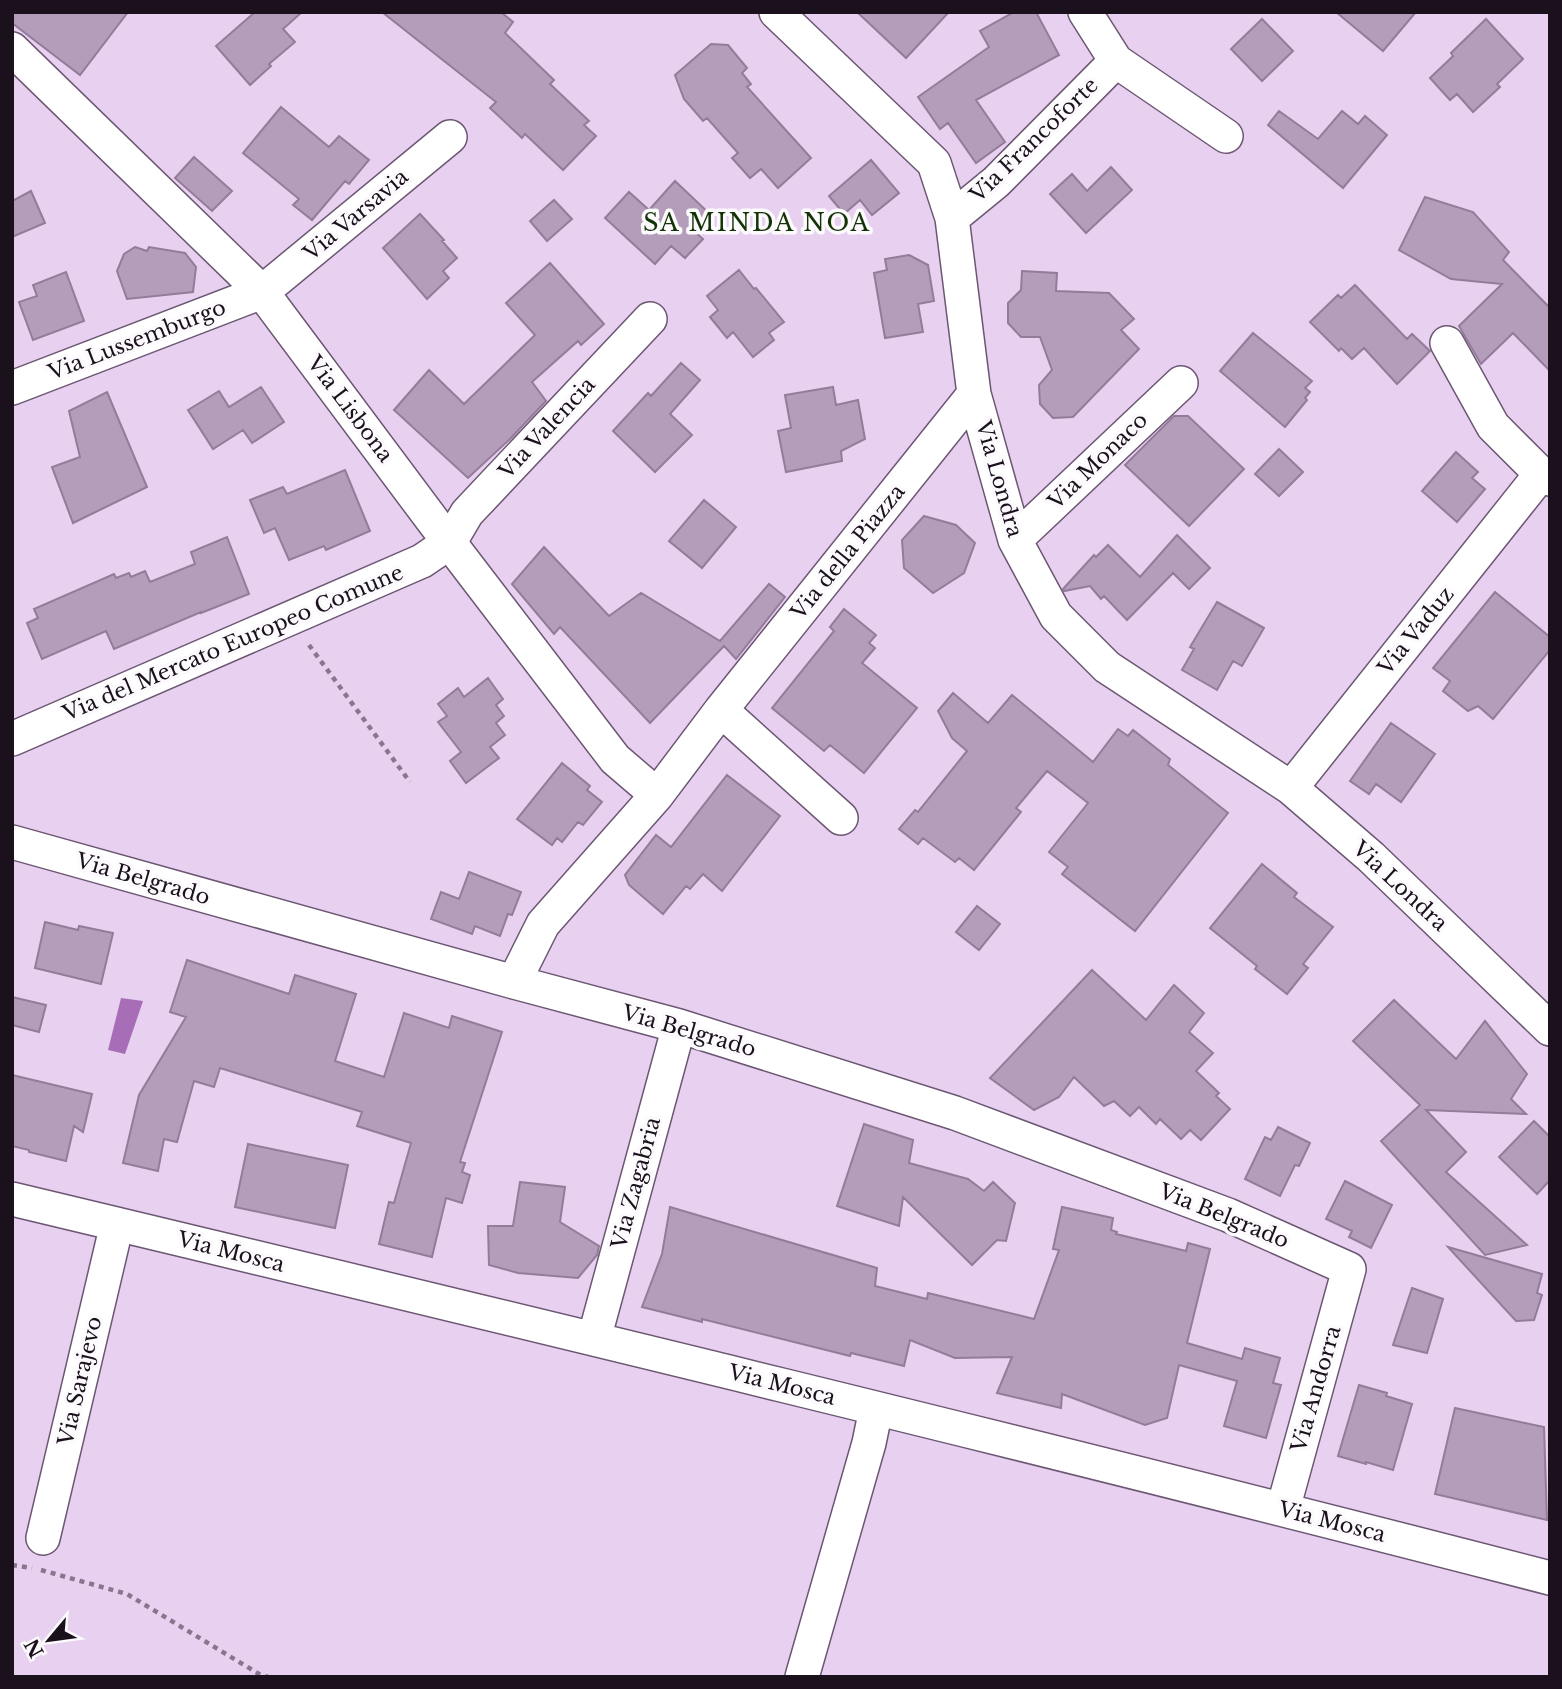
<svg xmlns="http://www.w3.org/2000/svg" width="1562" height="1689" font-family="'Libre Baskerville',serif">
  <style>
    .water { fill: #a76eb7 }
    .building { fill: #b49dbb; stroke: #937c99; stroke-width: 2 }
    .lines { fill: none; stroke-linecap: round; stroke-linejoin: round }
    .minor-casing { stroke: #6c5773; stroke-width: 36 }
    .path { stroke: #87768c; stroke-width: 4.5; stroke-dasharray: 5 5; stroke-linecap: butt }
    .minor { stroke: #fff; stroke-width: 33 }
    .labels { text-anchor: middle; dominant-baseline: central; stroke-width: 7; stroke-linejoin: round; paint-order: stroke }
    .street-label { font-size: 21px; fill: #1a111c; stroke: #fcfafd }
    .quarter-label { font-size: 24px; letter-spacing: 2px; fill: #133306; stroke: #fcfafd }
  </style>
  <rect width="100%" height="100%" fill="#e8d0f0"/>
  <!-- water -->
  <path class="water" d="M121 998 143 1001 125 1054 108 1050Z"/>
  <!-- building -->
  <path class="building" d="M12 12H128L80 75 12 23Z
    M255 12H302L283 29 295 42 269 64 271 66 250 85 216 46Z
    M382 12H501L513 22 505 33 554 80 550 84 589 121 584 125 596 136 563 170 525 134 522 138 490 108 496 102Z
    M857 12H949L906 58Z
    M1014 12H1036L1059 55 976 100 1005 142 976 163 948 123 940 129 918 97 989 47 980 31Z
    M1336 12H1416L1383 51Z
    M1262 19 1293 51 1262 81 1231 49Z
    M1486 19 1523 59 1497 84 1500 87 1473 112 1457 94 1450 100 1430 78 1453 56 1451 53Z
    M711 44 728 45 747 68 742 73 751 84 747 87 811 158 778 188 761 169 750 178 732 158 738 153 707 118 703 121 684 99 675 75Z
    M281 107 329 147 339 136 369 160 349 184 345 181 312 220 293 205 299 199 243 153Z
    M1279 111 1318 139 1342 111 1358 124 1365 116 1387 135 1343 188 1268 125Z
    M194 157 232 191 212 211 175 178Z
    M871 160 899 193 872 215 860 200 844 214 829 196Z
    M1111 167 1132 190 1086 233 1050 194 1072 174 1087 191Z
    M675 181 712 216 696 233 703 239 685 258 671 246 655 264 605 218 629 192 649 210Z
    M31 191 45 223 12 237V201Z
    M1425 197 1473 212 1509 252 1503 260 1550 308V371L1513 333 1481 364 1459 326 1502 284 1451 279 1399 250Z
    M554 200 572 219 547 241 530 221Z
    M420 214 444 240 442 241 457 258 443 271 449 278 427 299 383 248Z
    M135 247 147 251 149 247 185 253 196 267 193 292 127 299 117 271 124 254Z
    M909 255 928 265 934 301 918 304 923 332 885 338 874 273 887 270 885 259Z
    M550 263 604 324 581 345 578 341 532 382 546 401 510 439 468 478 394 410 429 370 464 404 535 335 506 303Z
    M739 270 754 289 756 288 784 322 769 333 774 340 753 357 733 332 727 338 710 317 718 310 707 296Z
    M1022 271 1057 273 1056 291 1109 293 1134 319 1121 330 1139 349 1073 417 1053 418 1040 404 1039 385 1052 370 1040 337H1021L1008 323V303L1021 290Z
    M66 272 84 321 33 340 19 302 37 296 33 285Z
    M1355 285 1407 339 1412 334 1430 351 1397 384 1364 348 1352 359 1341 348 1339 351 1310 322 1338 295 1341 298Z
    M1253 333 1312 381 1305 388 1310 392 1305 398 1307 400 1285 427 1220 371Z
    M681 363 700 380 670 414 692 435 655 472 613 431 648 393 651 396Z
    M261 387 284 422 252 443 243 430 213 449 188 410 219 391 229 407Z
    M833 387 836 405 858 400 865 439 841 451 842 461 786 472 778 431 791 428 785 395Z
    M107 392 147 487 73 523 52 467 80 457 69 411Z
    M1174 416H1188L1244 469 1189 526 1125 465Z
    M1279 449 1303 472 1279 496 1255 474Z
    M1456 452 1478 472 1472 478 1485 489 1457 522 1422 491Z
    M345 470 370 531 326 550 324 546 289 560 275 528 264 533 250 500 283 487 287 494Z
    M704 500 736 527 702 568 669 541Z
    M924 516 956 525 975 543 964 573 933 593 904 568 902 540Z
    M1177 535 1210 568 1189 589 1173 573 1127 620 1104 596 1101 599 1090 586 1064 591 1063 589 1094 555 1096 557 1108 545 1140 577Z
    M227 537 249 594 201 613V612L114 649 106 631 42 659 27 623 38 618 34 609 114 574 116 578 129 573 131 577 145 571 150 582 195 564 191 552Z
    M544 547 609 616 641 593 720 641 769 584 785 597 736 659 724 646 650 723 560 627 554 634 512 584Z
    M1495 592 1550 637V650L1493 719 1478 706 1468 711 1443 691 1450 681 1433 668Z
    M1217 602 1264 628 1242 666 1233 661 1217 690 1182 670 1194 649 1190 647Z
    M844 609 876 635 869 643 875 648 862 663 917 708 864 773 830 745 824 751 772 708 834 631 830 627Z
    M488 678 503 699 496 705 504 716 496 723 505 735 490 747 499 758 466 783 450 761 461 752 438 722 447 716 438 704 458 688 464 697Z
    M953 693 988 723 1012 695 1093 762 1118 729 1128 736 1133 730 1170 759 1168 765 1228 813 1135 931 1062 874 1068 867 1049 852 1088 803 1047 771 1016 808 1021 812 974 870 959 858 955 862 923 838 918 844 899 829 915 810 918 812 967 751 952 738 938 711Z
    M1391 723 1435 754 1401 802 1376 784 1369 794 1350 781Z
    M562 763 590 786 587 790 602 802 583 825 578 822 562 842 557 838 552 845 517 819Z
    M727 775 780 816 722 891 703 874 690 889 686 886 663 914 629 885 625 875 656 835 671 847Z
    M1262 864 1297 893 1294 897 1333 927 1303 964 1308 968 1287 994 1255 969 1257 966 1210 928Z
    M469 872 521 892 512 915 508 914 500 936 475 926 472 934 431 919 441 892 459 899Z
    M977 906 1000 924 979 950 956 932Z
    M45 922 78 930 79 926 113 933 101 984 35 968Z
    M187 960 289 994 295 975 356 994 335 1061 384 1077 404 1013 449 1028 452 1016 502 1032 460 1162 465 1163 462 1172 470 1175 462 1203 446 1198 432 1257 379 1244 389 1202 394 1203 411 1143 357 1126 362 1112 220 1068 214 1087 194 1081 177 1142 164 1139 158 1171 123 1163 139 1095 186 1017 170 1012Z
    M1092 970 1146 1020 1174 985 1204 1013 1189 1032 1213 1053 1196 1071 1219 1093 1216 1096 1230 1109 1201 1140 1190 1130 1181 1139 1160 1119 1156 1124 1139 1107 1130 1116 1114 1101 1104 1106 1074 1077 1059 1097 1034 1110 990 1078Z
    M12 997 46 1005 39 1032 12 1025Z
    M1394 1000 1456 1059 1485 1021 1527 1074 1511 1099 1526 1114 1426 1110 1466 1152 1446 1172 1527 1245 1485 1255 1381 1141 1420 1105 1353 1041Z
    M12 1075 92 1094 83 1132 74 1126 66 1161 29 1152V1150L12 1146Z
    M1534 1121 1550 1137V1180L1537 1194 1499 1157Z
    M864 1124 913 1140 909 1163 968 1179 984 1191 993 1182 1015 1203 1006 1241 997 1240 972 1265 903 1197 899 1226 837 1206Z
    M1278 1127 1310 1143 1299 1166 1295 1165 1280 1196 1245 1179 1265 1137 1271 1140Z
    M248 1144 348 1165 335 1228 235 1207Z
    M1345 1181 1392 1205 1371 1248 1349 1237 1352 1231 1326 1219Z
    M520 1182 565 1187 560 1222 599 1246 597 1255 578 1278 518 1273 489 1265 488 1226H513Z
    M670 1207 877 1268 875 1286 927 1299 928 1293 1034 1319 1059 1250 1053 1249 1062 1207 1113 1218 1111 1230 1117 1232 1116 1234 1186 1251 1188 1243 1210 1249 1187 1343 1242 1359 1245 1348 1280 1358 1273 1383 1281 1385 1266 1438 1224 1426 1237 1381 1179 1365 1167 1418 1145 1425 1062 1394 1061 1408 997 1393 1012 1357 955 1358 910 1340 904 1366 851 1353 850 1356 702 1319V1322L642 1307 662 1254Z
    M1448 1247 1542 1274 1537 1293 1542 1295 1534 1320 1516 1321Z
    M1412 1288 1443 1299 1427 1353 1393 1345Z
    M1359 1385 1387 1393 1386 1396 1412 1404 1393 1470 1366 1462V1464L1338 1456Z
    M1455 1408 1544 1427 1547 1520 1435 1494Z"/>
  <g class="lines">
    <!-- minor casing -->
    <g class="minor-casing">
      <path id="minor" d="M776 12 934 163 952 218 974 394 1015 540 1056 616 1107 667 1291 788 1371 857 1550 1029
        M1085 12 1116 61 1226 136
        M12 49 262 292 433 521 615 759 657 795
        M952 218 996 182 1116 61
        M1447 343 1493 426 1541 474
        M12 388 262 292 450 137
        M1015 540 1181 383
        M721 710 841 818
        M12 739 422 561 450 542 467 513 650 319
        M1291 788 1541 474 1550 479
        M12 842 514 982 679 1026 955 1113 1228 1215 1349 1269 1283 1509
        M514 982 543 924 657 795 721 710 974 394
        M12 1199C526 1322 1039 1446 1550 1578
        M594 1339 679 1026
        M43 1538 117 1224
        M802 1677 869 1443 876 1409"/>
    </g>
    <!-- path -->
    <path class="path" d="M309 645 410 782
      M12 1565 32 1568
      M41 1570 127 1594 259 1674 268 1677"/>
    <!-- minor -->
    <use href="#minor" class="minor"/>
  </g>
  <g class="labels">
    <!-- street labels -->
    <g class="street-label">
      <text transform="translate(1034 140) rotate(-44)">Via Francoforte</text>
      <text transform="translate(356 215) rotate(-40)">Via Varsavia</text>
      <text transform="translate(137 340) rotate(-21)">Via Lussemburgo</text>
      <text transform="translate(350 409) rotate(53)">Via Lisbona</text>
      <text transform="translate(547 428) rotate(-47)">Via Valencia</text>
      <text transform="translate(1098 461) rotate(-44)">Via Monaco</text>
      <text transform="translate(999 479) rotate(74)">Via Londra</text>
      <text transform="translate(848 552) rotate(-51)">Via della Piazza</text>
      <text transform="translate(1416 631) rotate(-51)">Via Vaduz</text>
      <text transform="translate(233 643) rotate(-23)">Via del Mercato Europeo Comune</text>
      <text transform="translate(143 879) rotate(16)">Via Belgrado</text>
      <text transform="translate(1400 886) rotate(43)">Via Londra</text>
      <text transform="translate(689 1031) rotate(16)">Via Belgrado</text>
      <text transform="translate(636 1183) rotate(-75)">Via Zagabria</text>
      <text transform="translate(1224 1216) rotate(22)">Via Belgrado</text>
      <text transform="translate(231 1252) rotate(14)">Via Mosca</text>
      <text transform="translate(80 1381) rotate(-77)">Via Sarajevo</text>
      <text transform="translate(782 1385) rotate(14)">Via Mosca</text>
      <text transform="translate(1316 1389) rotate(-74)">Via Andorra</text>
      <text transform="translate(1332 1522) rotate(14)">Via Mosca</text>
    </g>
    <!-- quarter labels -->
    <g class="quarter-label">
      <text x="757" y="222">SA MINDA NOA</text>
    </g>
  </g>
  <!-- border -->
  <rect width="1562" height="1689" fill="none" stroke="#1a111c" stroke-width="28"/>
  <!-- north arrow -->
  <g transform="translate(49 1640) rotate(241)" stroke="#fcfafd" stroke-width="5" paint-order="stroke">
  <path d="M0-5L12 26L0 18L-12 26Z" fill="#1a111c"/>
  <text y="-10" font-size="19" font-weight="bold" text-anchor="middle" fill="#1a111c">N</text>
  </g>
</svg>
